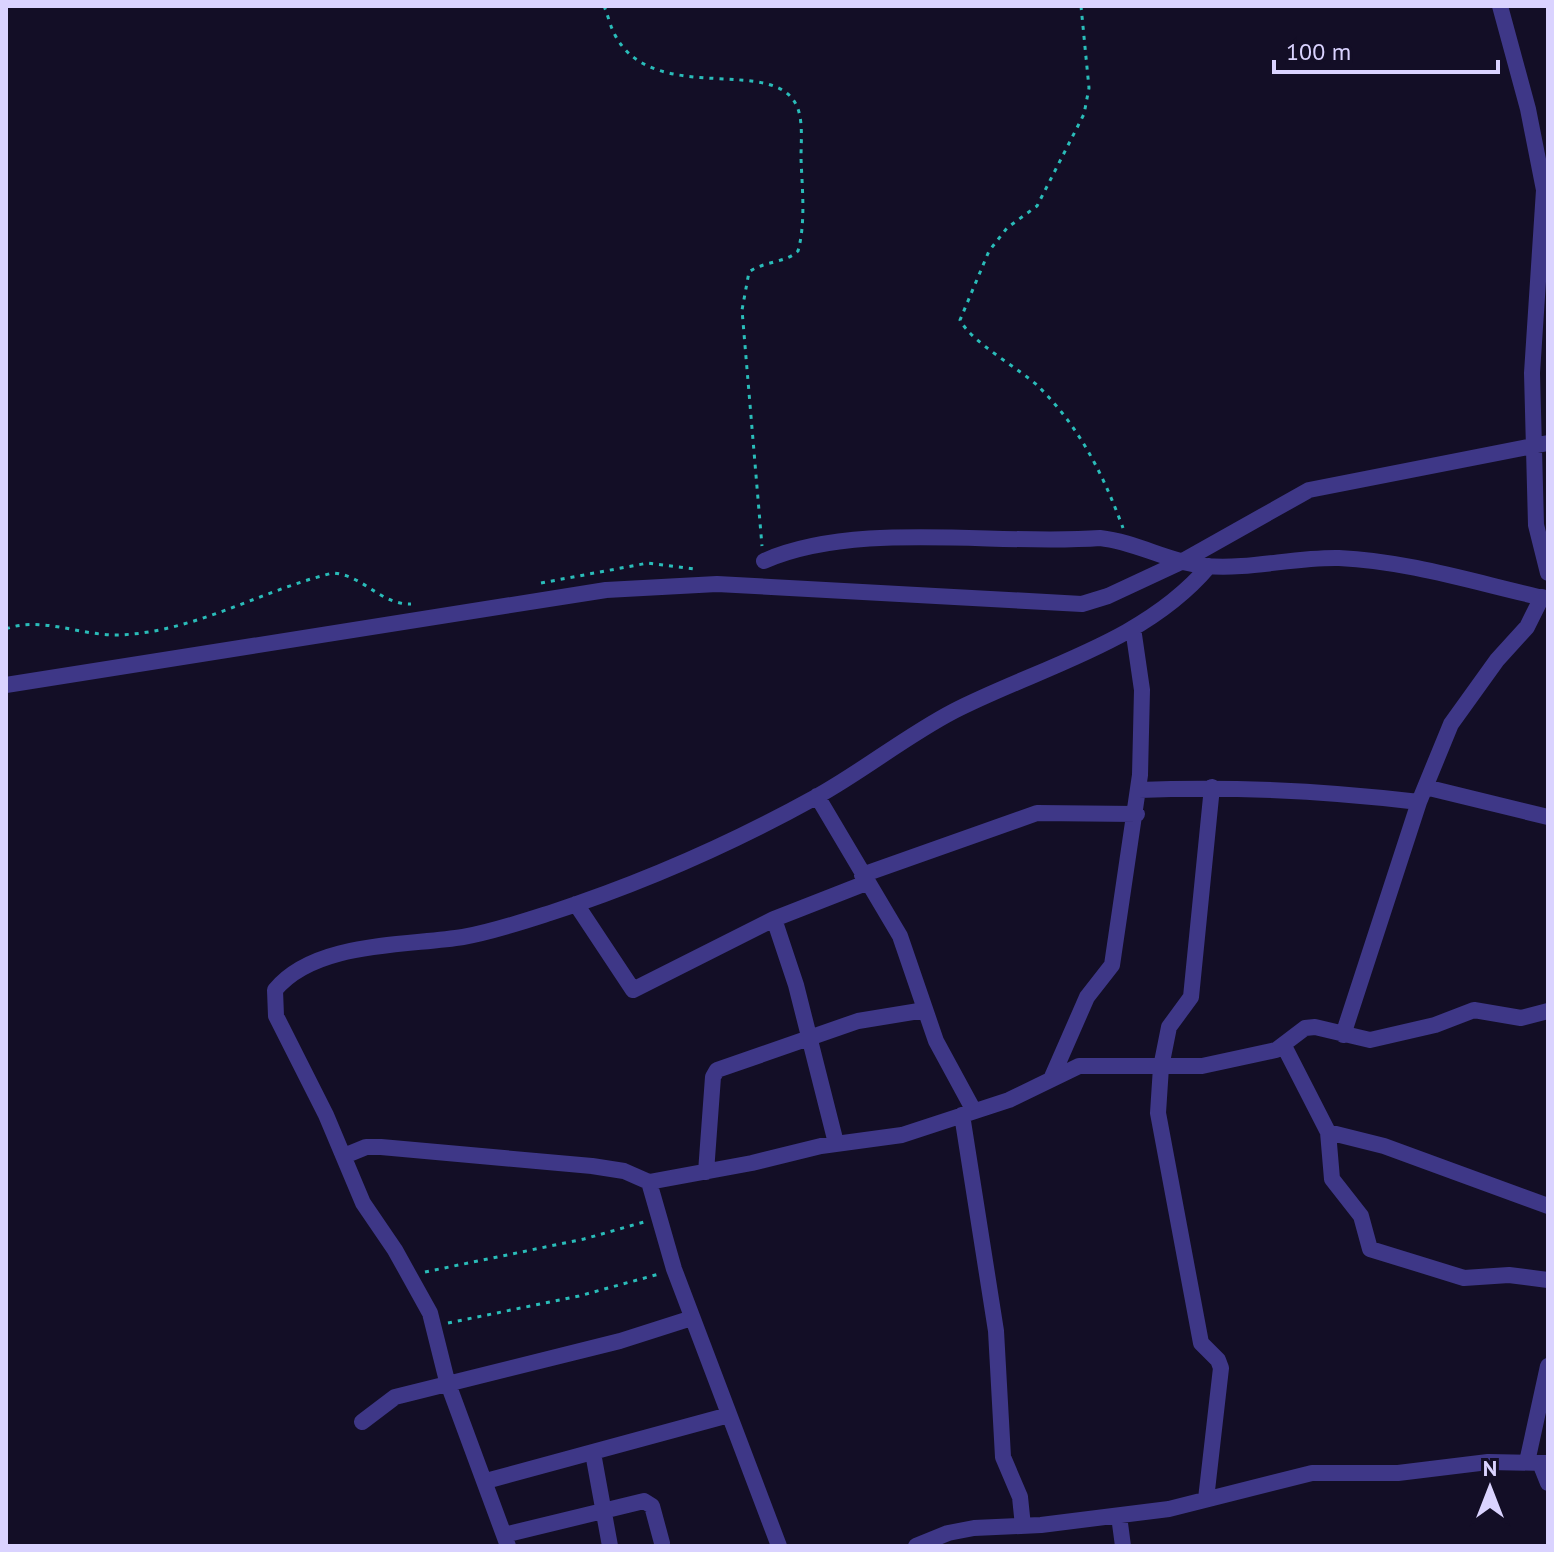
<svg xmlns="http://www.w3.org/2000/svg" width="1554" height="1552" font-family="'PT Sans',sans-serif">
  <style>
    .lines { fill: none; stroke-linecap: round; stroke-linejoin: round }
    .path { stroke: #2abcb9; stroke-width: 3; stroke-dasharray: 4 6; stroke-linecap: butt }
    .minor { stroke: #3e3787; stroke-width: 16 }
  </style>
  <rect width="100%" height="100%" fill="#130e26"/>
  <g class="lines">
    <!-- path -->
    <path class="path" d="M604 6C608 15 610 26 615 35 654 109 778 52 798 109 803 123 801 143 801 158 802 188 806 222 798 251 786 263 764 261 749 272L742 310 762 546
      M1081 6 1089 88 1084 114 1037 206 1007 228 989 251 960 320C972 343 1019 368 1039 387 1080 428 1103 474 1123 528
      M541 583 648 563 694 569
      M6 629C39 616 80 635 115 635 192 634 261 590 333 573 363 575 381 605 411 604
      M425 1272 584 1239 644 1222
      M448 1323 579 1296 659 1274"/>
    <!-- minor -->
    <path class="minor" d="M1500 6 1528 109 1544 190 1532 373 1536 525 1548 573
      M764 561C857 520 997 546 1100 538 1137 542 1168 562 1205 566 1249 570 1294 557 1339 558 1409 561 1480 584 1548 599
      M6 685 606 590 717 584 1082 604 1108 596 1181 562 1309 490 1548 443
      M1425 787 1548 817
      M1139 790C1234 786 1326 791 1419 802
      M817 796 900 936 936 1041 974 1111
      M862 875 1037 813 1137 814
      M576 904 633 990 774 919 866 883
      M774 919 796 985 836 1143
      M1343 1035 1419 802 1451 724 1497 660 1527 627 1542 597
      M1284 1046 1328 1132 1384 1146 1548 1206
      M1052 1077 1087 997 1112 965 1140 775 1142 690 1133 628
      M962 1115 996 1331 1003 1457 1020 1497 1023 1526
      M1328 1132 1332 1179 1361 1216 1370 1249 1464 1278 1509 1275 1548 1280
      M344 1156 366 1147H381L592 1166 624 1171 649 1182 674 1269 779 1546
      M706 1172 713 1077 717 1070 858 1021 925 1010
      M649 1182 752 1163 821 1146 902 1135 1009 1100 1079 1066H1202L1276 1050 1305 1028 1315 1027 1370 1040 1435 1025 1474 1010 1521 1018 1548 1011
      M362 1422 395 1397 620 1341 692 1318
      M593 1453 610 1546
      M1527 1462 1548 1366
      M1540 1463 1548 1483
      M486 1481 729 1415
      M1206 1499 1221 1368 1218 1360 1201 1343 1158 1113 1161 1067 1169 1027 1191 997 1212 787
      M1119 1516 1123 1546
      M504 1535 644 1501 652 1506 662 1543
      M508 1546 447 1381 430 1313 395 1250 363 1203 326 1115 276 1016 275 990C315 941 407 946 463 937 492 932 522 922 550 913 642 883 731 844 816 797 863 771 906 736 954 711 1040 667 1144 643 1209 566
      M916 1546 948 1533 974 1528 1041 1525 1169 1509 1312 1473H1398L1488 1462 1548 1463"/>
  </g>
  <!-- border -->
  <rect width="1554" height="1552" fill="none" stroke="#dad3ff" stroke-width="16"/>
  <!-- north arrow -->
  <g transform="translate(1490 1488)" stroke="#130e26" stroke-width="6" paint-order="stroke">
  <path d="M0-6L14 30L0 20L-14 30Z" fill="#dad3ff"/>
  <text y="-12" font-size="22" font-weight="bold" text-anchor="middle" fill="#dad3ff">N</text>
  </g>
  <!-- scale -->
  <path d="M1274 60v12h224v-12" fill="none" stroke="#dad3ff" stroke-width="4"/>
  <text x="1286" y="60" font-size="24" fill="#dad3ff" stroke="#130e26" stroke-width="6" paint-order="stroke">100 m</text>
</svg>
